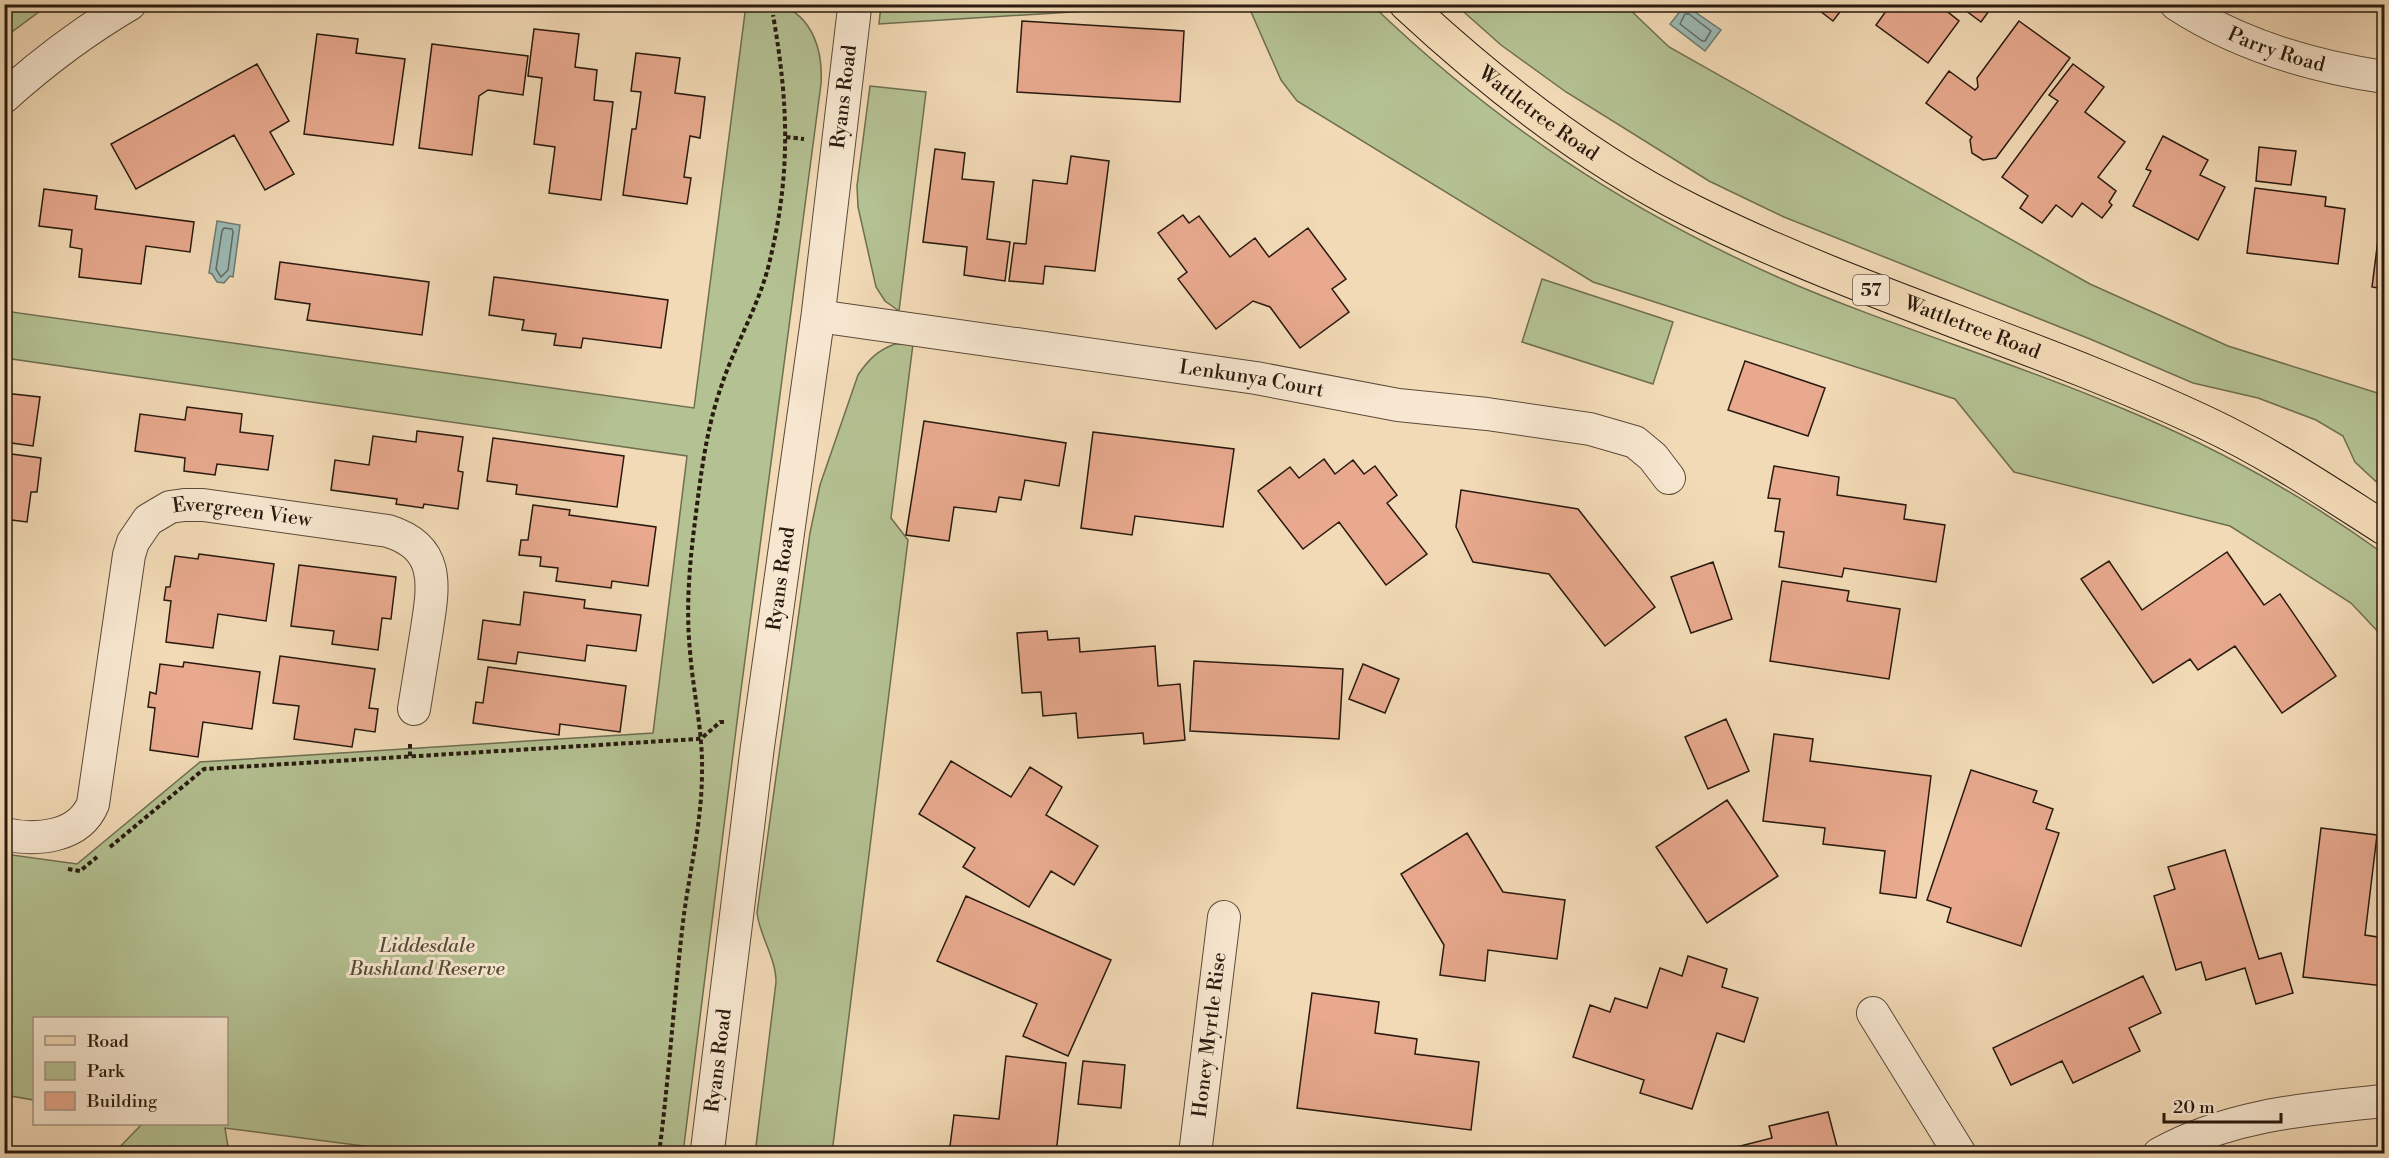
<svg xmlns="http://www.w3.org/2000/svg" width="2389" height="1158" font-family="'Libre Bodoni',serif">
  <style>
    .green { fill: #b4c192; stroke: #6e6e50; stroke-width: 1.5 }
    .water { fill: #9cbab5; stroke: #6e7a73; stroke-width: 1.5 }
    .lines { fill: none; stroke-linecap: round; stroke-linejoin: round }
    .shore { stroke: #626a62; stroke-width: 1.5 }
    .building { fill: #e8a98e; stroke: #291a0f; stroke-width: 1.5 }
    .minor-casing { stroke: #5b4a39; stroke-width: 34 }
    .tertiary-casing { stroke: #5b4a39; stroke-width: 35 }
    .primary-casing { stroke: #291a0f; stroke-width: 35 }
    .path { stroke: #291a0f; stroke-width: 4; stroke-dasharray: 4.5 3; stroke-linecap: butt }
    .minor { stroke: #f7e7d0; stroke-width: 32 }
    .tertiary { stroke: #f7e7d0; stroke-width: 33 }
    .primary { stroke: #f2dab6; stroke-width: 33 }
    .labels { text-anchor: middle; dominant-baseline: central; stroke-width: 6; stroke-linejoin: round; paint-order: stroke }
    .shield { fill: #f7e7d0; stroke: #675849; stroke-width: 1.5 }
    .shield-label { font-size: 18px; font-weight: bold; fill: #291a0f }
    .street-label { font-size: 20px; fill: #291a0f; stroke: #f7e7d0 }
    .park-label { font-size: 20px; font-style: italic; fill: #534c36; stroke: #f7e7d0 }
  </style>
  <rect width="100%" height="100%" fill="#f2dab6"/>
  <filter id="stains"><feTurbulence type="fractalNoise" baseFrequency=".00333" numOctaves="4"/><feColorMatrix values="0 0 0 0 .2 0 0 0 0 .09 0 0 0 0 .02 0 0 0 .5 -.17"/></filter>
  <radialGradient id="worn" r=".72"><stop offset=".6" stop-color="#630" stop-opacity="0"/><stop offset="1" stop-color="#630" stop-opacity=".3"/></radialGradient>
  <!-- green -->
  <path class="green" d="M5 4H48V5L5 37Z
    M779 4C814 17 823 52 821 84L741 690 683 1153 425 1154 225 1128 229 1153H114L142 1124H226V1018H34V1100L5 1095V854L77 864 200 762 653 733 687 456 5 358V311L694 408 746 5Z
    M881 5V4L1185 5 879 24Z
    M1248 5H1372C1496 124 1624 209 1782 279 1890 326 2005 359 2114 405 2210 444 2301 494 2384 554V638L2351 603 2230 526 2014 472 1955 399 1593 282 1297 101 1281 80Z
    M1456 5H1625L1669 47 2090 284 2228 346 2384 395V489L2355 462 2343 436 2316 420 2258 398 2193 383 2090 339 1784 217 1709 181 1566 92 1501 45Z
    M870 86 926 92 899 311 885 301 876 287 858 207 857 186Z
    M1542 279 1673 322 1653 384 1522 342Z
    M895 344H913L891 518 908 540 832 1153 755 1154 776 982C776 958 760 937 757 913L810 533 820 485 858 375C868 360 878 350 895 344Z"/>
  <!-- water -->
  <path class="water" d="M1685 5 1721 30 1705 51 1670 24Z
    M217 221 240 225 233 277 230 276 224 283 217 282 212 274 209 273Z"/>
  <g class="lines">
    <!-- shore -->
    <path class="shore" d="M1685 14H1689L1711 31 1705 41H1702L1680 24Z
      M224 228 232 229 233 232 228 270 221 277 216 269 222 231Z"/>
  </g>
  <!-- building -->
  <path class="building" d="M1811 4H1846L1833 21Z
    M1891 4H1953L1948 12 1959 21 1928 63 1876 25Z
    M1957 4H1994L1981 22Z
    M1022 21 1184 31 1180 102 1017 92Z
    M2019 21 2070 58 1996 158 1983 160 1972 153 1970 140 1972 137 1926 103 1949 71 1975 90 1978 87 1977 78Z
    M534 29 579 34 575 67 597 70 594 100 613 102 601 200 549 193 555 147 534 144 542 78 528 76Z
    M317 34 358 39 356 53 405 59 393 145 304 134Z
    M432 44 528 56 523 95 488 90 479 96 472 155 419 148Z
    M636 53 680 58 675 93 705 97 700 138 690 136 684 177 691 178 687 204 623 195 632 129H636L641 92 631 91Z
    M257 64 289 121 270 132 294 174 265 190 234 135 136 189 111 144Z
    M2073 64 2104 87 2085 112 2125 142 2098 177 2116 191 2109 202 2112 205 2102 218 2082 203 2072 217 2056 205 2042 223 2020 208 2028 196 2002 177 2058 101 2049 95Z
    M2163 136 2208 160 2200 175 2225 187 2198 240 2133 206 2151 171 2146 169Z
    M2259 147 2296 151 2291 185 2256 181Z
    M935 149 965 153 962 179 994 182 987 239 1010 242 1005 281 964 275 967 247 923 242Z
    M1071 156 1109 161 1095 271 1045 266 1043 284 1009 281 1014 243 1026 244 1033 180 1067 184Z
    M2255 188 2326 197 2325 206 2345 209 2338 264 2247 253Z
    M44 189 97 196 95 209 194 222 190 252 146 246 141 284 79 277 82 249 70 247 72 230 39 226Z
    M1183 215 1189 223 1199 216 1230 257 1255 238 1269 257 1308 228 1346 279 1332 289 1349 312 1300 348 1270 307 1253 301 1216 329 1178 279 1187 272 1158 233Z
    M2381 216 2384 217V289L2372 287Z
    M280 262 429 282 422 335 307 320 310 304 275 299Z
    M494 277 668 300 661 348 583 338 581 348 554 345 556 334 522 330 524 320 489 315Z
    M1745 361 1825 388 1808 436 1728 410Z
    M4 393 40 397 33 446 4 442Z
    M187 407 242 414 240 432 273 436 268 470 217 464 215 475 184 471 185 458 135 451 140 414 185 420Z
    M924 421 1066 443 1059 486 1025 480 1021 500 999 497 996 512 954 507 949 541 906 535Z
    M417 431 463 437 458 471 463 472 458 509 424 504 423 508 396 504 397 499 331 490 335 460 369 465 373 436 416 442Z
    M1093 432 1234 449 1223 527 1135 516 1132 535 1081 528Z
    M493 438 624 456 617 507 516 494 517 485 487 481Z
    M4 453 41 458 37 492H31L27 522 4 519Z
    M1324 459 1335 474 1353 460 1364 474 1375 466 1397 495 1387 503 1427 554 1386 585 1339 522 1303 549 1258 491 1290 467 1299 478Z
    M1774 466 1839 477 1837 495 1906 505 1904 519 1945 525 1936 582 1844 568 1842 577 1779 567 1784 532 1775 531 1780 499 1768 498Z
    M1461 490 1578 509 1655 607 1605 646 1549 574 1473 562 1456 527Z
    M533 505 570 510 569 515 656 527 648 586 612 581 611 588 556 581 558 568 540 566 541 557 519 555 521 540H528Z
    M2227 552 2264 605 2280 594 2336 676 2282 713 2235 646 2198 670 2190 659 2153 683 2081 579 2109 561 2142 610Z
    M199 554 274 564 266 621 218 614 213 648 166 642 171 601 164 600 166 587H170L175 556 198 559Z
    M1713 562 1732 619 1691 633 1671 577Z
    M299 565 396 577 391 619 382 618 378 650 332 644 334 631 291 626Z
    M1782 581 1849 591 1847 601 1900 609 1889 679 1770 661Z
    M524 592 585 600 584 608 641 615 636 651 587 645 585 661 518 652 516 664 478 659 483 620 520 625Z
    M1047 631 1048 640 1079 638 1080 652 1155 646 1158 686 1180 684 1185 740 1144 744 1143 733 1078 738 1076 713 1043 716 1041 692 1022 693 1017 633Z
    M280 656 375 669 369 708 378 709 375 732 355 729 352 747 294 739 299 706 273 703Z
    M1194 661 1343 669 1339 739 1190 731Z
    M184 662 260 672 252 729 203 722 198 757 150 750 155 708 148 707 150 692 156 694 160 664 183 667Z
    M1363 664 1399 679 1385 713 1349 699Z
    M488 667 626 686 620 732 560 724 559 735 473 723 476 702 483 703Z
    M1726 719 1749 771 1708 789 1685 737Z
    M1774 734 1813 739 1810 761 1931 776 1916 898 1880 893 1885 851 1823 844 1825 828 1763 821Z
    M951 761 1011 797 1030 767 1062 787 1046 815 1098 846 1074 885 1051 871 1029 907 963 867 975 848 919 814Z
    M1971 770 2037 791 2033 802 2053 809 2046 829 2059 833 2021 946 1947 922 1951 908 1927 900Z
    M1727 800 1778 876 1707 923 1656 847Z
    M2321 828 2377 835 2365 935 2384 938V986L2303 977Z
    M1467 833 1503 892 1565 900 1557 959 1488 950 1485 981 1440 975 1444 945 1401 874Z
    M2225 850 2259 959 2281 953 2293 993 2256 1004 2245 968 2206 980 2201 962 2176 970 2154 896 2175 889 2168 867Z
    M966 896 1111 960 1068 1056 1023 1036 1037 1004 937 961Z
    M1688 956 1727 969 1722 987 1758 998 1744 1042 1717 1033 1692 1109 1640 1093 1644 1080 1573 1057 1590 1005 1610 1012 1615 998 1647 1008 1660 968 1682 976Z
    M2143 976 2161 1013 2129 1028 2140 1051 2073 1083 2062 1061 2011 1085 1993 1048Z
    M1312 993 1379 1002 1375 1033 1417 1039 1415 1054 1479 1062 1471 1130 1297 1108Z
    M1006 1056 1066 1063 1056 1154H949L954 1115 999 1119Z
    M1083 1061 1125 1065 1121 1108 1078 1104Z
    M1828 1112 1839 1154H1709L1772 1138 1769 1126Z"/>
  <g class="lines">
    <!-- minor casing -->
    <g class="minor-casing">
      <g id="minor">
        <path id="s1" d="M2176 4C2239 45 2310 66 2384 77"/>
        <path d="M4 97C43 62 84 31 130 4"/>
        <path id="s2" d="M818 316 1256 378 1398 405 1487 414 1590 429 1635 442 1653 457 1669 478"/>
        <path id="s3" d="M4 834C36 841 79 838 93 804L129 555 133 542 148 520 170 507 184 505H203L388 531C443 548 433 589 426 635 422 659 418 684 414 709"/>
        <path d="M1873 1013 1960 1154"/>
        <path id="s4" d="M1195 1154 1224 917"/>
        <path d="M2159 1154C2229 1115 2306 1109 2384 1101"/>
      </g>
    </g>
    <!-- tertiary casing -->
    <g class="tertiary-casing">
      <g id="tertiary">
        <path id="s5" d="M707 1154 757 750 818 316 855 4"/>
      </g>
    </g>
    <!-- primary casing -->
    <g class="primary-casing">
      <g id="primary">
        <path id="s6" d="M1406 4C1492 84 1587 159 1692 211 1858 294 2038 344 2206 423 2268 452 2326 491 2384 528"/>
      </g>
    </g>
    <!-- path -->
    <path class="path" d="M786 137 804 139
      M410 756V742
      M110 847 204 769 697 739 702 738 720 722H724
      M68 869 80 871 97 857
      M659 1154C669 1077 674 999 683 922 689 873 702 823 702 772 703 731 693 692 690 651 686 611 689 570 694 529 700 482 705 433 721 387 734 347 757 309 768 268 791 177 789 106 773 15"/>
    <!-- minor -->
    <use href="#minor" class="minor"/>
    <!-- tertiary -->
    <use href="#tertiary" class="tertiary"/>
    <!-- primary -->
    <use href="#primary" class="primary"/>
  </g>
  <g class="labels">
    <!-- shield labels -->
    <rect class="shield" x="1853" y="275" width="36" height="30" rx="4.5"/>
    <g class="shield-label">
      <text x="1871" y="290">57</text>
    </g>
    <!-- street labels -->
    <g class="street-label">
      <text stroke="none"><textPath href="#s1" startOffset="111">Parry Road</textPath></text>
      <text stroke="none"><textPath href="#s5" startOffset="1066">Ryans Road</textPath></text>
      <text stroke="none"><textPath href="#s6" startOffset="172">Wattletree Road</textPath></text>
      <text stroke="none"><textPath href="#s6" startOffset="658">Wattletree Road</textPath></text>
      <text stroke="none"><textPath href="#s2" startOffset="438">Lenkunya Court</textPath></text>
      <text stroke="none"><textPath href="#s3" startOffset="492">Evergreen View</textPath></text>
      <text stroke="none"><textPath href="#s5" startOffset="580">Ryans Road</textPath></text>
      <text stroke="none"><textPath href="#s4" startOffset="120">Honey Myrtle Rise</textPath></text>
      <text stroke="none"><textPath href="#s5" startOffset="94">Ryans Road</textPath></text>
    </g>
    <!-- park labels -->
    <g class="park-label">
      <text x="427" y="946">Liddesdale<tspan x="427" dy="23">Bushland Reserve</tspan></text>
    </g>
  </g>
  <!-- margin -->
  <rect width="2389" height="1158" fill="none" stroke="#f2dab6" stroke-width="24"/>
  <rect x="6" y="6" width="2377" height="1146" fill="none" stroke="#291a0f" stroke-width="3"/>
  <rect x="12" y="12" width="2365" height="1134" fill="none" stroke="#291a0f" stroke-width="1.5"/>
  <!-- legend -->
  <rect x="33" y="1017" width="195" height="108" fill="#f7e7d0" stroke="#a59583" stroke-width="1.5"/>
  <rect x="45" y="1036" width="30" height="9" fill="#f2dab6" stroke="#a59583" stroke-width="1.5"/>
  <text x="87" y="1047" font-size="18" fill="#291a0f">Road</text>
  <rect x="45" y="1062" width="30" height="18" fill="#b4c192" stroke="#a59583" stroke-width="1.5"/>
  <text x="87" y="1077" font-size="18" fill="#291a0f">Park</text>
  <rect x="45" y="1092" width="30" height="18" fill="#e8a98e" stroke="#a59583" stroke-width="1.5"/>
  <text x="87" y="1107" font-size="18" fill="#291a0f">Building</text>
  <!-- scale -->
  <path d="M2164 1113v9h117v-9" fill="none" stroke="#291a0f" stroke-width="3"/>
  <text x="2173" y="1113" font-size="18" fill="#291a0f" stroke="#f7e7d0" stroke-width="4.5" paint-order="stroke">20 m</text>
  <rect width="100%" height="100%" filter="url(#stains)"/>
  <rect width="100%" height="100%" fill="url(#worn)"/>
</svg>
